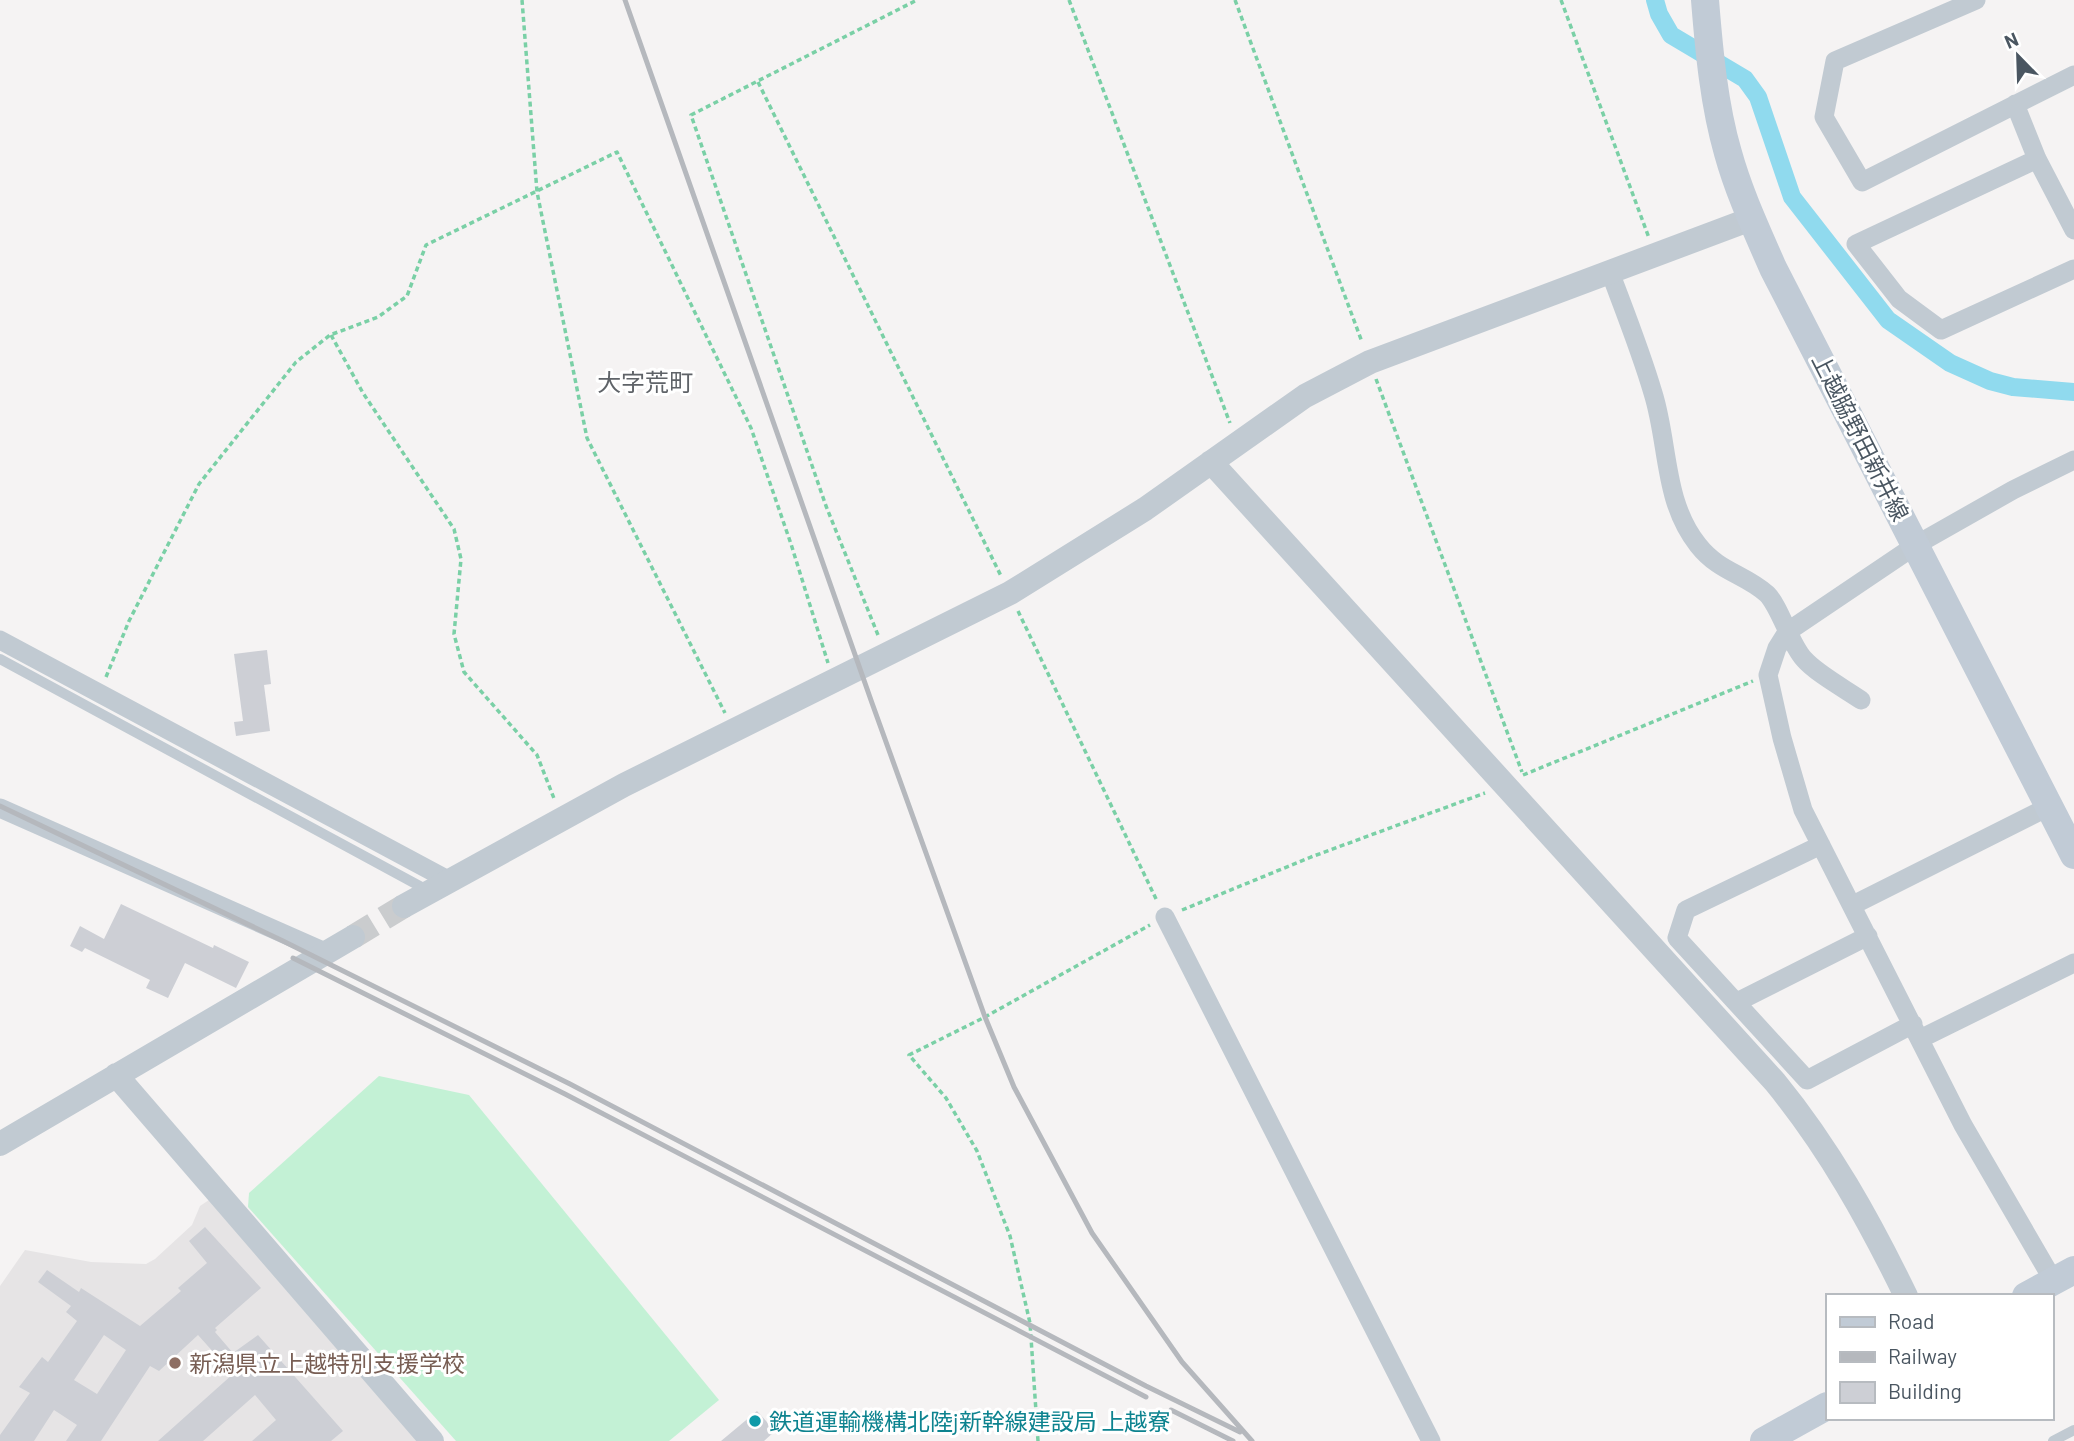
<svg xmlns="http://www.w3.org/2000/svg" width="2074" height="1441" font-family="Barlow,'Noto Sans JP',sans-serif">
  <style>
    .education { fill: #e6e4e5 }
    .pitch { fill: #c3f1d5 }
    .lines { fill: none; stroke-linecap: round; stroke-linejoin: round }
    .canal { stroke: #90daee; stroke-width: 18 }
    .building { fill: #cdcfd5; fill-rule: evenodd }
    .tertiary-tunnel { stroke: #caccce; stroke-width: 24; stroke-dasharray: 24 12; stroke-linecap: butt }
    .path { stroke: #7ad0a6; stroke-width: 3.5; stroke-dasharray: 5 3.5; stroke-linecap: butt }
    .service { stroke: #c1cad2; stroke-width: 10 }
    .minor { stroke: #c1cad2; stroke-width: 19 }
    .tertiary { stroke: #c1cad2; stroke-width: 24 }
    .secondary { stroke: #c1cbd6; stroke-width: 28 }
    .rail { stroke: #b5b8bd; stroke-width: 5 }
    .education-dot { fill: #8d6e63; stroke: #fff; stroke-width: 2.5 }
    .culture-dot { fill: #0f9aa8; stroke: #fff; stroke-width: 2.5 }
    .labels { text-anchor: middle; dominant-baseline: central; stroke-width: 6; stroke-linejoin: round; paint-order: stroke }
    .street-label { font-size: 23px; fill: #4a5661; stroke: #fff }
    .education-label { font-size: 23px; fill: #785e54; stroke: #fff; text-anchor: start }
    .culture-label { font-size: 23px; fill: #0d838f; stroke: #fff; text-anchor: start }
    .neighbourhood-label { font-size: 24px; fill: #5f6368; stroke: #fff }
  </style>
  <rect width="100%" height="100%" fill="#f5f3f3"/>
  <!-- education -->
  <path class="education" d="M209 1200 417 1441H0V1286L25 1250 91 1262 146 1264 155 1259 192 1225 200 1206Z"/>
  <!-- pitch -->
  <path class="pitch" d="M379 1076 469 1095 719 1400 669 1441H456L248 1207 249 1193Z"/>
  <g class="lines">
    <!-- canal -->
    <path class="canal" d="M1655 0 1659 14 1671 35 1745 79 1758 97 1792 197 1888 320 1950 363 1990 381 2013 387 2074 392"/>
  </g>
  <!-- building -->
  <path class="building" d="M267 650 271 684 264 685 270 731 236 736 234 722 243 721 234 654Z
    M121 904 213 948 214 945 249 962 236 988 185 963 168 998 146 988 150 980 85 948 82 952 70 946 80 926 104 939Z
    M205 1227 261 1288 215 1328 217 1330 215 1332 233 1353 258 1335 343 1431 331 1441H252L276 1420 255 1395 203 1441H158L233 1374 198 1335 159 1371 150 1366 101 1441H66L77 1425 54 1410 34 1441H0V1435L30 1393 19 1387 42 1357 48 1362 77 1321 66 1312 71 1306 38 1282 47 1270 79 1292 81 1288 140 1326 181 1291 178 1288 207 1263 189 1241ZM104 1335 126 1350 97 1394 74 1380Z
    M757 1411 775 1431 764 1441H721Z"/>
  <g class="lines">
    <!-- tertiary-tunnel -->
    <path class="tertiary-tunnel" d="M353 937 404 906"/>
    <!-- path -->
    <path class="path" d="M522 0 537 192 587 438 725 713
      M1069 0 1230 423
      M1235 0 1362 342
      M1561 0 1649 238
      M758 82 1001 576
      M331 335 363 393 454 529 461 559 454 634 464 672 537 755 555 801
      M1376 379 1522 772
      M1018 611 1157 901
      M878 635 826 506 691 115 917 0
      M106 677 129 621 199 484 296 362 330 335 378 317 407 296 426 245 617 152 751 428 791 544 828 663
      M1523 775 1753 681
      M1182 910 1311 857 1485 793
      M1038 1441 1030 1323 1010 1236 977 1151 946 1098 909 1055 985 1017 1150 925"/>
    <!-- service -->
    <path class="service" d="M0 659 427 890
      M2053 1441 2074 1430"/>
    <!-- minor -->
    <path class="minor" d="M1976 0 1835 61 1824 117 1862 182 2074 75
      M2015 104 2037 159 2074 230
      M2037 159 1856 244 1899 299 1941 330 2074 269
      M1610 272C1625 312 1641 352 1653 393 1669 444 1663 501 1698 545 1719 572 1745 574 1767 594 1780 607 1790 644 1804 659 1816 673 1845 689 1861 700
      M0 640 450 881
      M0 808 325 952
      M1821 845 1686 910 1677 938 1807 1080 1913 1024
      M1853 905 2048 807
      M1165 917 1431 1441
      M1737 1002 1868 936
      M1920 1039 2074 963
      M2053 1280 1963 1125 1803 810 1782 738 1768 675 1777 648 1787 632 1916 545 2013 490 2074 460"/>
    <!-- tertiary -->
    <path class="tertiary" d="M1211 462 1775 1082C1829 1148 1869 1220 1906 1296
      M404 906 624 785 1010 593 1145 509 1305 396 1370 362 1751 219
      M116 1075 432 1441
      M0 1144 353 937"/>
    <!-- secondary -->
    <path class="secondary" d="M1705 0C1709 50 1714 105 1728 153 1739 193 1757 231 1773 268L2074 855
      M2026 1296 2074 1270
      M1764 1441 1827 1406"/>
    <!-- rail -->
    <path class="rail" d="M625 0 872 703 985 1017 1014 1087 1092 1233 1182 1362 1252 1441
      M0 806 283 941 570 1084 1146 1386 1240 1432
      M293 958 565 1094 1146 1397
      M1171 1410 1233 1441"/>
  </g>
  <!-- markers -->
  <circle class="education-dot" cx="175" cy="1363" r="7"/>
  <circle class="culture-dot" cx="755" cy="1421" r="7"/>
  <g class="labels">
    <!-- street labels -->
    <g class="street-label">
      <text transform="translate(1861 437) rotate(63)">上越脇野田新井線</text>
    </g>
    <!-- education labels -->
    <g class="education-label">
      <text x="189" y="1363">新潟県立上越特別支援学校</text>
    </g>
    <!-- culture labels -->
    <g class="culture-label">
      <text x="769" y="1421">鉄道運輸機構北陸j新幹線建設局 上越寮</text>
    </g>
    <!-- neighbourhood labels -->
    <g class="neighbourhood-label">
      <text x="645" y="381">大字荒町</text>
    </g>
  </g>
  <!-- legend -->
  <rect x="1826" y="1294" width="228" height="126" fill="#ffffff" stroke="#b7bbc0" stroke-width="2"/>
  <rect x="1840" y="1317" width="35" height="10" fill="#c1cbd6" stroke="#b7bbc0" stroke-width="2"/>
  <text x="1888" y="1329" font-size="21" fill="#4a5661">Road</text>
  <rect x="1840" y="1352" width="35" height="10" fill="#b5b8bd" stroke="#b7bbc0" stroke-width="2"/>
  <text x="1888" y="1364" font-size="21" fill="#4a5661">Railway</text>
  <rect x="1840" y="1382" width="35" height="21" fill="#cdcfd5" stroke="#b7bbc0" stroke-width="2"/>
  <text x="1888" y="1399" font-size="21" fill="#4a5661">Building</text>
  <!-- north arrow -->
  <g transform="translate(2018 56) rotate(337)" stroke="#ffffff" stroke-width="5" paint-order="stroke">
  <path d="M0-5L12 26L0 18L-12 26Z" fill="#4a5661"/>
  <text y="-10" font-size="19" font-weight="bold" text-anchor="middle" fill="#4a5661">N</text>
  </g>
</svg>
